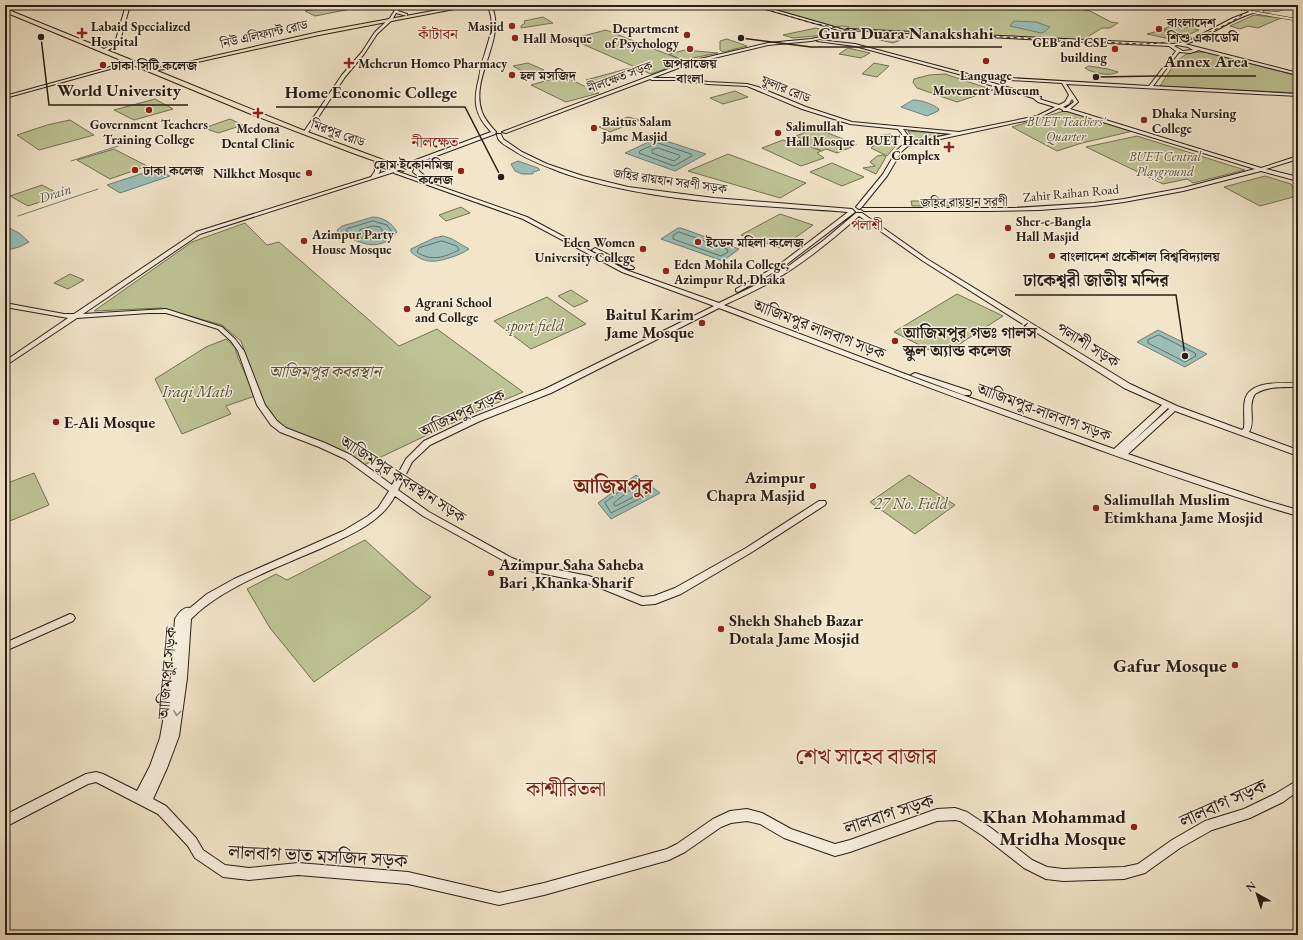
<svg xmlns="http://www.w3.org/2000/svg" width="1303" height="940" font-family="'EB Garamond','Noto Serif Bengali',serif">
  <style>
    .green { fill: #bec395; stroke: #737054 }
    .water { fill: #9bbfb7; stroke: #6d7f76 }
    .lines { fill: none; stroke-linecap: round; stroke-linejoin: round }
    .shore { stroke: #626e66; stroke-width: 1 }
    .stream { stroke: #6d7f76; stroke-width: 1 }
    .secondary-casing { stroke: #281e14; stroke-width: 2 }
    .primary-casing { stroke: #281e14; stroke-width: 1 }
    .highway-casing { stroke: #281e14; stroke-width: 2 }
    .secondary { fill: #f7eedd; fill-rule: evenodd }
    .primary { fill: #f2e5ca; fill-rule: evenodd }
    .highway { fill: #f2e5ca; fill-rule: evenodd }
    .rail { stroke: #281e14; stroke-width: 1; stroke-dasharray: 3.5 3.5; stroke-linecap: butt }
    .oneway { stroke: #9a9083 }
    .poi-dot { fill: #8f2418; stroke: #f7eedd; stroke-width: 1.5 }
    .labels { text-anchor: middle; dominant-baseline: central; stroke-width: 3; stroke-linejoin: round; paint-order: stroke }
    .far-poi-label { font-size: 13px; font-weight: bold; fill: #281e14; stroke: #f7eedd; text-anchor: start }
    .far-street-label { font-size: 13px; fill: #281e14; stroke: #f7eedd }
    .far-park-label { font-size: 13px; font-style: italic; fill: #55503b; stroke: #f7eedd }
    .far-water-label { font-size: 14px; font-style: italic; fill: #50564d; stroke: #f7eedd }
    .far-neighbourhood-label { font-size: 14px; fill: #7a1f14; stroke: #f7eedd }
    .far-quarter-label { font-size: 15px; fill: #7a1f14; stroke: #f7eedd }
    .poi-label { font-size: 16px; font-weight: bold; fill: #281e14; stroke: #f7eedd; text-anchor: start }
    .park-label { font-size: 16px; font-style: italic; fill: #55503b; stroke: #f7eedd }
    .street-label { font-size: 16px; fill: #281e14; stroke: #f7eedd }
    .near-poi-label { font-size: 19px; font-weight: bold; fill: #281e14; stroke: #f7eedd; text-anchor: end }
    .near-street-label { font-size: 19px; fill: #281e14; stroke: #f7eedd }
    .district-label { font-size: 20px; font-weight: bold; fill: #7a1f14; stroke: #f7eedd }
    .near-neighbourhood-label { font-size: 20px; fill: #7a1f14; stroke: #f7eedd }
    .near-quarter-label { font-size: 22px; fill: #7a1f14; stroke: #f7eedd }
    .leader { fill: none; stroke: #281e14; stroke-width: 1.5 }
    .callout-dot { fill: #281e14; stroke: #f7eedd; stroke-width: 1.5 }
    .callout-label { font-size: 17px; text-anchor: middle; font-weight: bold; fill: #281e14; stroke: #f7eedd; stroke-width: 3; stroke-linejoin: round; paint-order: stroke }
  </style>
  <rect width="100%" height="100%" fill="#f2e5ca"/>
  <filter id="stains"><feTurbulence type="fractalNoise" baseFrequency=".005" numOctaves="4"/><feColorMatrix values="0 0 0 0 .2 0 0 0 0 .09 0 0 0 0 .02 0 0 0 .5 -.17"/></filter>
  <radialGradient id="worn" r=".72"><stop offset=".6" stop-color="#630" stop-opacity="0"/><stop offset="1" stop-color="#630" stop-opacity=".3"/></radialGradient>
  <!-- green -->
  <path class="green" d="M337 5H349L356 8 315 16 305 11Z
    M757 5H1063L1090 11 1111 22 1118 23 1110 28H1102L1089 36 1091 41 846 29 849 27 841 26 835 27Z
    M1254 15 1281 18 1258 28 1248 26 1240 29 1230 26Z
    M543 17 553 23 521 28V26L525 23 524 21Z
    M1174 24 1199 30 1188 35 1164 29Z
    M816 28 827 31 826 35 793 38 783 35Z
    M606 30 682 60 669 54 685 50 718 53 683 60 685 62 651 74 571 39Z
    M1162 30 1185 36 1170 39 1147 34Z
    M884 35 908 37 893 43 876 39Z
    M727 39 747 46 723 52 720 50V41Z
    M848 48 870 53 861 58 839 54Z
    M1195 52H1205L1298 76V93L1160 86C1169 73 1178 53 1195 52Z
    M528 63 544 70 527 74 513 66Z
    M874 63 889 66 877 77 862 74Z
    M1089 66 1108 69 1118 72C1110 77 1092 73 1085 68Z
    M630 68 635 70 604 78 607 80 594 83 586 80Z
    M945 74 993 90 957 102 917 88 913 82 914 79 929 75Z
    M563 76 599 93 566 102 531 85Z
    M735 91 748 97 723 104 710 98Z
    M155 99 173 109 134 120 114 110Z
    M1067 110 1133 131 1082 143 1057 151 1012 127Z
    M628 117 640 120 610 132 599 127Z
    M230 119 243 125 218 133 204 128Z
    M70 120 94 135 39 150 17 135 47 125Z
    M815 128 856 144V145L837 153 826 149 822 151 799 141 802 139 796 136Z
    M908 131 949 134 914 141Z
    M891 134 898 143 887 156 871 148 876 143 866 137Z
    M1137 136 1232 166 1245 170 1193 183 1187 179 1163 184 1086 147Z
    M783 140 792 143 797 141 821 151 817 153 824 158 801 166 762 148Z
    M114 149 147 166 110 179 77 160Z
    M728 154 806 183 780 198 688 171Z
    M883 155 886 157 876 174 863 168 875 166 870 162 877 156Z
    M832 163 864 177 842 186 810 172Z
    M1265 176 1291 184 1297 196 1260 206 1224 187Z
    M42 185 61 195 28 206 10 196Z
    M911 201H959L961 206H912Z
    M461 207 470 213 446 221 439 215Z
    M780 214 813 225 781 248 741 235Z
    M245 223 267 245 279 242 399 346 437 329 523 392 476 412 364 465 287 429 278 422 261 398 241 341 222 325 161 308 94 311 192 242Z
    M70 274 84 280 68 289 54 283Z
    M571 290 588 301 574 307 558 296Z
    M957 294 1003 316 941 356 894 332Z
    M547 297 586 324 531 349 494 321Z
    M226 339 235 347 238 358 255 396 226 406 231 414 182 434 155 379 206 347Z
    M34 473 49 505 5 523V484Z
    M909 475 955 505 915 534 870 502Z
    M365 540 417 587 431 597 417 609 314 682 270 628 247 589 276 574 287 580Z"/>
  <!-- water -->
  <path class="water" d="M1014 21 1036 22 1050 27 1044 32 1041 33 1010 26Z
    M913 100C921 100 933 104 939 109L938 111 927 116 901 107Z
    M657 138 706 154 675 171 625 153Z
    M518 161 538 168 540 170 533 172V174H522L515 171 511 164Z
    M156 169 170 176 120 193 107 185Z
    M373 217C384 218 391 222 397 232 379 254 359 243 338 232L337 230 342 226Z
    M5 226 19 233 29 242 19 247 5 251Z
    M678 228H681L739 249 723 261 661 239Z
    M443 236 452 239 469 249C463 253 456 256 449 258 433 263 424 263 411 252V249L434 238Z
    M1158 330 1207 354 1185 367 1137 342Z
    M636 475 660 493 611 519 598 503Z"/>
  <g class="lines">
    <!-- shore -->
    <path class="shore" d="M658 143 691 154 692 156 674 166 639 153 640 151Z
      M658 148 679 155 680 157 674 161 652 153V150Z
      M373 221 387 225 392 232C375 242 362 241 346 231L347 229Z
      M373 226 380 227 383 231 369 236 359 232 360 230Z
      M679 232 727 249 728 252 721 256 673 239V236Z
      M442 241 457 246 459 250C445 257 431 262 417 252L419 248Z
      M1159 335 1195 353 1196 356 1185 362 1148 343V340Z
      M635 480 651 493 611 513 605 503Z
      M635 487 641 490V493L616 506 614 505V503Z"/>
    <!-- stream -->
    <path class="stream" d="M71 161 118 146
      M18 216 98 189"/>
    <!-- secondary casing -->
    <g class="secondary-casing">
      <path id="secondary" d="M126 5H130L119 44 106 51H104V49L115 43Z
        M398 5H402L398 11 407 14V16L396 13 392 20 377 34 364 54 345 77 307 134H303V133L342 75 362 52 375 32 390 18Z
        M487 5H491C508 38 469 77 482 112 485 120 491 126 496 132L495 134 420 162 422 163 418 169 419 171 426 177V179H422L413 172 414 169 418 163 396 171 527 217 626 270 719 303 766 280 790 265 824 240 856 213H862L927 259 1130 384 1177 406 1242 430 1244 428C1245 419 1243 409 1245 400 1249 380 1283 383 1298 383V387C1283 387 1267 386 1255 394 1247 406 1256 421 1249 432L1298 450V456L1175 411 1128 454 1267 501 1298 510V516C1219 493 1141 465 1064 437 948 395 834 352 719 308L551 393 480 421 430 445 412 462 398 490 429 512 512 558 527 564 589 576 642 597 654 596 675 588 746 548 819 501H825L826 503 825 505 752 552 681 594 655 604 642 605 588 583 526 570 506 562 423 516 395 496C381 523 348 536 322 548 281 566 222 587 191 619L187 678 179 736 167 768 153 799 166 806 196 838 203 850 225 865 249 868 298 863 408 872 499 893 544 883 667 849 677 844 713 819 730 811 747 809 762 813 791 829 835 844 850 840 937 809 955 808 967 812 991 828 1032 860 1047 867 1063 869 1124 867 1138 864 1172 840 1205 821 1244 809 1275 794 1298 780V791L1283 802 1250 818 1212 830 1180 848 1145 873 1124 879 1063 881 1046 879 1024 868 983 836 960 821 955 820 937 821 850 852 835 856 784 838 760 824 747 821 731 823 721 827 685 852 669 860 544 895 499 905 408 884 298 875 249 880 223 877 195 858 188 846 158 814 96 782 88 784 5 827V815L86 774 96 772 103 774 137 791 150 766 160 738 171 676 175 619C178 614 183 606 190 608L207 594 234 579 343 531 368 516 378 508 389 491 345 459 319 447 280 432 271 425 257 405 238 351 231 341 218 329 173 315 166 313H148L77 318 5 366V361L68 318 5 307V303L64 314H74L196 232 371 177 375 171 374 163H378C380 167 382 170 378 174L491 132C474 114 473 101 479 78 480 69 482 61 485 53 490 36 496 22 487 5ZM394 172V173L523 219 622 272 714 306 545 389 474 417 424 441 406 459 392 485 351 455 325 443 286 428 277 421 265 405 244 351 235 339 222 327 166 309 83 314 200 234ZM859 216 923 261 1124 388 1162 405 1114 449 929 383 724 305C740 298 756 290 771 282 803 264 832 240 859 216ZM1168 408 1169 409 1130 444Z
        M752 5H758L845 30 842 31Z
        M1252 11 1253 13C1229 20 1209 37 1185 44L1298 73V75L1198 50 1197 51 1190 53 1179 52 1153 86 1298 94V96L1066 84 1078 102 1070 109 1261 168 1298 156V159L1266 169 1298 177V181L1261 171 1183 191 1124 202 1094 206 1039 210 989 211H864L861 209 862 208H1014L1094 203 1124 199 1183 188 1255 169 1067 111H1063V110L1059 108 1038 118 908 146 901 152 887 176 861 208 859 209 856 207 883 174 897 150 904 144 909 143 898 129 850 124 802 109 747 86 708 84 681 80H652L650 79 506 133 502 132 687 62 768 43 811 39 840 33 841 35 811 41 768 45 689 64 652 78H681L708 82 747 84 758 87 806 107 852 122 959 132 1037 116 1055 107 1038 102 1033 98 980 82 977 79 855 46 817 41 819 40 855 44 983 78 992 77 1149 86 1176 51 1169 46 845 30 847 29 1173 44 1189 41 1233 18ZM1177 45 1188 47 1193 50 1183 51 1174 46ZM992 79 1062 83 1069 95 1065 102 1059 105 1042 100 1040 99 1041 97 986 81ZM1072 99 1074 102 1066 108 1063 107 1069 104ZM903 129 952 134 913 142Z
        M125 63 128 64 5 98V96Z
        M497 134H501L503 139 522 152 547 164 583 176 628 187 714 198 852 209 855 212 783 267 738 292 736 291V289L779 265 848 212C756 205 654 203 566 174 548 167 529 161 513 150 507 146 497 142 497 134Z
        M595 248 633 267 634 268 633 269H629L593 251 592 250Z
        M915 373 970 391 971 393 970 395H964L913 376 911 375Z
        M70 614 73 615 75 618 73 621 5 651V643Z"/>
    </g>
    <!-- primary casing -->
    <g class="primary-casing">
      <path id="primary" d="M1232 5H1237L1253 11 1298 19V21L1252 13Z
        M1289 5H1295L1279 11 1265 12 1263 11 1278 9Z"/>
    </g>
    <!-- highway casing -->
    <g class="highway-casing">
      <path id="highway" d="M465 5H475L319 35 166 69 155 70 305 131 405 168V170L403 171 350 152 251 114 5 12V9H6L151 68 166 67 319 32Z"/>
    </g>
    <!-- secondary -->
    <use href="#secondary" class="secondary"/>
    <!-- primary -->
    <use href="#primary" class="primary"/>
    <!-- highway -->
    <use href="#highway" class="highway"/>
    <!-- rail -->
    <path class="rail" d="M751 5 812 23 843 29 1141 44C1178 43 1211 36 1242 15V11L1237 5"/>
  </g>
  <!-- one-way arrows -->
  <defs><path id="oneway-chevron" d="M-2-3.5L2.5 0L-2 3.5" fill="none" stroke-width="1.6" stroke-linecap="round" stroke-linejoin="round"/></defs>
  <use class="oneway" href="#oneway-chevron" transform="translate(177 713) rotate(97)"/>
  <!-- markers -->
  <g class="poi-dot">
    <circle cx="512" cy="26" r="4"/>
    <circle cx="1159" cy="29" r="4"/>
    <path d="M80 27h4v4h4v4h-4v4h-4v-4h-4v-4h4z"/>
    <circle cx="687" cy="35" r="4"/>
    <circle cx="515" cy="38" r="4"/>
    <circle cx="690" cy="49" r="4"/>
    <circle cx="1115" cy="49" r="4"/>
    <circle cx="986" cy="61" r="4"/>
    <path d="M347 57h4v4h4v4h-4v4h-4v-4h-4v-4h4z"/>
    <circle cx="103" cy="65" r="4"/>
    <circle cx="512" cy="75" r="4"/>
    <circle cx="149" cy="110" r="4"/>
    <path d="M256 107h4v4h4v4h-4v4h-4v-4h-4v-4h4z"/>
    <circle cx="1144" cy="120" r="4"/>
    <circle cx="594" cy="128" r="4"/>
    <circle cx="778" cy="133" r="4"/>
    <path d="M947 141h4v4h4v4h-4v4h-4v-4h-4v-4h4z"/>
    <circle cx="135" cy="170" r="4"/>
    <circle cx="461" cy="171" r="4"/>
    <circle cx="309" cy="173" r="4"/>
    <circle cx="1008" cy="228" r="4"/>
    <circle cx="304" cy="241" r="4"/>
    <circle cx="698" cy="242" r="4"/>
    <circle cx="643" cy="249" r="4"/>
    <circle cx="1052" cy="256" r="4"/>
    <circle cx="666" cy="271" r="4"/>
    <circle cx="407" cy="309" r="4"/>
    <circle cx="702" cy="323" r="4"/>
    <circle cx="895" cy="341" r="4"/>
    <circle cx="56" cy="422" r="4"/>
    <circle cx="813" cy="486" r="4"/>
    <circle cx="1096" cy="508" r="4"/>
    <circle cx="491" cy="573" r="4"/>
    <circle cx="721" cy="629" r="4"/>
    <circle cx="1235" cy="665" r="4"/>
    <circle cx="1134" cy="827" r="4"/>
  </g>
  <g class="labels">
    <!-- far-poi labels -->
    <g class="far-poi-label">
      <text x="1167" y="22">বাংলাদেশ<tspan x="1167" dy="15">শিশু একাডেমি</tspan></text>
      <text x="91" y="26">Labaid Specialized<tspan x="91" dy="15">Hospital</tspan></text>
      <text x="504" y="26" text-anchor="end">Masjid</text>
      <text x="679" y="28" text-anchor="end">Department<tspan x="679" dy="15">of Psychology</tspan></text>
      <text x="523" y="38">Hall Mosque</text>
      <text x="1107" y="42" text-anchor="end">GEB and CSE<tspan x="1107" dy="15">building</tspan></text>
      <text x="358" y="63">Meherun Homeo Pharmacy</text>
      <text x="690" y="63" text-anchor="middle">অপরাজেয়<tspan x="690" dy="15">বাংলা</tspan></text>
      <text x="111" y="65">ঢাকা সিটি কলেজ</text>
      <text x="520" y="75">হল মসজিদ</text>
      <text x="986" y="75" text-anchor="middle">Language<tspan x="986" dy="15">Movement Museum</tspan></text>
      <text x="1152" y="113">Dhaka Nursing<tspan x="1152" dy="15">College</tspan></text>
      <text x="602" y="121">Baitus Salam<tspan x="602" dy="15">Jame Masjid</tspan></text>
      <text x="149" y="124" text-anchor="middle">Government Teachers<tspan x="149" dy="15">Training College</tspan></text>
      <text x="786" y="126">Salimullah<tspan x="786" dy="15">Hall Mosque</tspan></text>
      <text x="258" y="128" text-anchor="middle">Medona<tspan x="258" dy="15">Dental Clinic</tspan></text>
      <text x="940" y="140" text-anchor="end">BUET Health<tspan x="940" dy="15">Complex</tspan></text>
      <text x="453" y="164" text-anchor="end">হোম ইকোনমিক্স<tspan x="453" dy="15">কলেজ</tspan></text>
      <text x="143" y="170">ঢাকা কলেজ</text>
      <text x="301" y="173" text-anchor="end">Nilkhet Mosque</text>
      <text x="1016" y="221">Sher-e-Bangla<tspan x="1016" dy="15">Hall Masjid</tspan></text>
      <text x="312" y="234">Azimpur Party<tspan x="312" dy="15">House Mosque</tspan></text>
      <text x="635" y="242" text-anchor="end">Eden Women<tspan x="635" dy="15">University College</tspan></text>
      <text x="706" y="242">ইডেন মহিলা কলেজ</text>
      <text x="1060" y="256">বাংলাদেশ প্রকৌশল বিশ্ববিদ্যালয়</text>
      <text x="674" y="264">Eden Mohila College,<tspan x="674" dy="15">Azimpur Rd, Dhaka</tspan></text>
      <text x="415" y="302">Agrani School<tspan x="415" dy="15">and College</tspan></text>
    </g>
    <!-- far-street labels -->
    <g class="far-street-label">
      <text transform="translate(264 34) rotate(-13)">নিউ এলিফ্যান্ট রোড</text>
      <text transform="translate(620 77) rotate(-21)">নীলক্ষেত সড়ক</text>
      <text transform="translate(786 89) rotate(22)">ফুলার রোড</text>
      <text transform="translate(338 133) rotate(20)">মিরপুর রোড</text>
      <text transform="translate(670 181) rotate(8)">জহির রায়হান সরণী সড়ক</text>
      <text transform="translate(1071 193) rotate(-5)">Zahir Raihan Road</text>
      <text transform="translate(964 202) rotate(-1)">জহির রায়হান সরণী</text>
    </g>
    <!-- far-park labels -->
    <g class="far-park-label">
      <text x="1066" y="121">BUET Teachers'<tspan x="1066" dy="15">Quarter</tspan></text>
      <text x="1165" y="156">BUET Central<tspan x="1165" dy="15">Playground</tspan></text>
    </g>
    <!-- far-water labels -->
    <g class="far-water-label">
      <text transform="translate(55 193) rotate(-18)">Drain</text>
    </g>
    <!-- far-neighbourhood labels -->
    <g class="far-neighbourhood-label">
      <text x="867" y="225">পলাশী</text>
    </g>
    <!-- far-quarter labels -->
    <g class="far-quarter-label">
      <text x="438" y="33">কাঁটাবন</text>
      <text x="435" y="141">নীলক্ষেত</text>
    </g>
    <!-- poi labels -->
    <g class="poi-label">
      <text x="694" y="314" text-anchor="end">Baitul Karim<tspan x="694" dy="18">Jame Mosque</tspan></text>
      <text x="903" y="332">আজিমপুর গভঃ গার্লস<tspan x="903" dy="18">স্কুল অ্যান্ড কলেজ</tspan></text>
      <text x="64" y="422">E-Ali Mosque</text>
      <text x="805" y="477" text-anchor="end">Azimpur<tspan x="805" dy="18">Chapra Masjid</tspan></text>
      <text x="1104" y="499">Salimullah Muslim<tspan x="1104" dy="18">Etimkhana Jame Mosjid</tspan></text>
      <text x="499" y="564">Azimpur Saha Saheba<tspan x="499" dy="18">Bari ,Khanka Sharif</tspan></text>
      <text x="729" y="620">Shekh Shaheb Bazar<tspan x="729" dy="18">Dotala Jame Mosjid</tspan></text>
    </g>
    <!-- park labels -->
    <g class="park-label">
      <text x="535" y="325">sport field</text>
      <text x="325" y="371">আজিমপুর কবরস্থান</text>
      <text x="197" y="391">Iraqi Math</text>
      <text x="911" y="503">27 No. Field</text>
    </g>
    <!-- street labels -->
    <g class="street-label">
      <text transform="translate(819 329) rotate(21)">আজিমপুর লালবাগ সড়ক</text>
      <text transform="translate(1088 345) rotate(32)">পলাশী সড়ক</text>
      <text transform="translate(1044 412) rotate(20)">আজিমপুর-লালবাগ সড়ক</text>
      <text transform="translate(462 413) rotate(-25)">আজিমপুর সড়ক</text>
      <text transform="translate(403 479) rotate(33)">আজিমপুর কবরস্থান সড়ক</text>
      <text transform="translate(167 673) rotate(-85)">আজিমপুর সড়ক</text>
    </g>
    <!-- near-poi labels -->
    <g class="near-poi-label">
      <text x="1227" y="665">Gafur Mosque</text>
      <text x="1126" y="816">Khan Mohammad<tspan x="1126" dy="22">Mridha Mosque</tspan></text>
    </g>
    <!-- near-street labels -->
    <g class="near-street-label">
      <text transform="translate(1223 803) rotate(-24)">লালবাগ সড়ক</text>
      <text transform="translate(889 814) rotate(-18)">লালবাগ সড়ক</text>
      <text transform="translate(318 856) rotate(3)">লালবাগ ভাত মসজিদ সড়ক</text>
    </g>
    <!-- district labels -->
    <g class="district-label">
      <text x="613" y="486">আজিমপুর</text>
    </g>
    <!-- near-neighbourhood labels -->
    <g class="near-neighbourhood-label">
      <text x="566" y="789">কাশ্মীরিতলা</text>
    </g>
    <!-- near-quarter labels -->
    <g class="near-quarter-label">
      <text x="866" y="756">শেখ সাহেব বাজার</text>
    </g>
  </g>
  <!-- callouts -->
  <path class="leader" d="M741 38L811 47H1002M1096 77L1155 76H1256M41 37L49 105H188M501 177L465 107H276M1185 356L1176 295H1015"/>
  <g class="callout-dot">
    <circle cx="741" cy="38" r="4"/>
    <circle cx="1096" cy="77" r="4"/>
    <circle cx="41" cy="37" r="4"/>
    <circle cx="501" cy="177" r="4"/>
    <circle cx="1185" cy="356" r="4"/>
  </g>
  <g class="callout-label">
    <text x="906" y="39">Guru Duara Nanakshahi</text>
    <text x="1206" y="67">Annex Area</text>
    <text x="119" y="96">World University</text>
    <text x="371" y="98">Home Economic College</text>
    <text x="1096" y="286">ঢাকেশ্বরী জাতীয় মন্দির</text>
  </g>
  <!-- margin -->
  <rect width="1303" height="940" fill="none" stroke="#f2e5ca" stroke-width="20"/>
  <rect x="6" y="6" width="1291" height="928" fill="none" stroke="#281e14" stroke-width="2"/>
  <rect x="10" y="10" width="1283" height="920" fill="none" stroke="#281e14"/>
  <!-- north arrow -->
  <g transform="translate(1257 894) rotate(321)" stroke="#f7eedd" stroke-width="3" paint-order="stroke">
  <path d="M0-3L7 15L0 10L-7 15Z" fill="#281e14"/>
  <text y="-6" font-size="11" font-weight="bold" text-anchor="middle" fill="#281e14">N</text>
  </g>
  <rect width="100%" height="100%" filter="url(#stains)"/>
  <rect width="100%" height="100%" fill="url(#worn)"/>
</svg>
